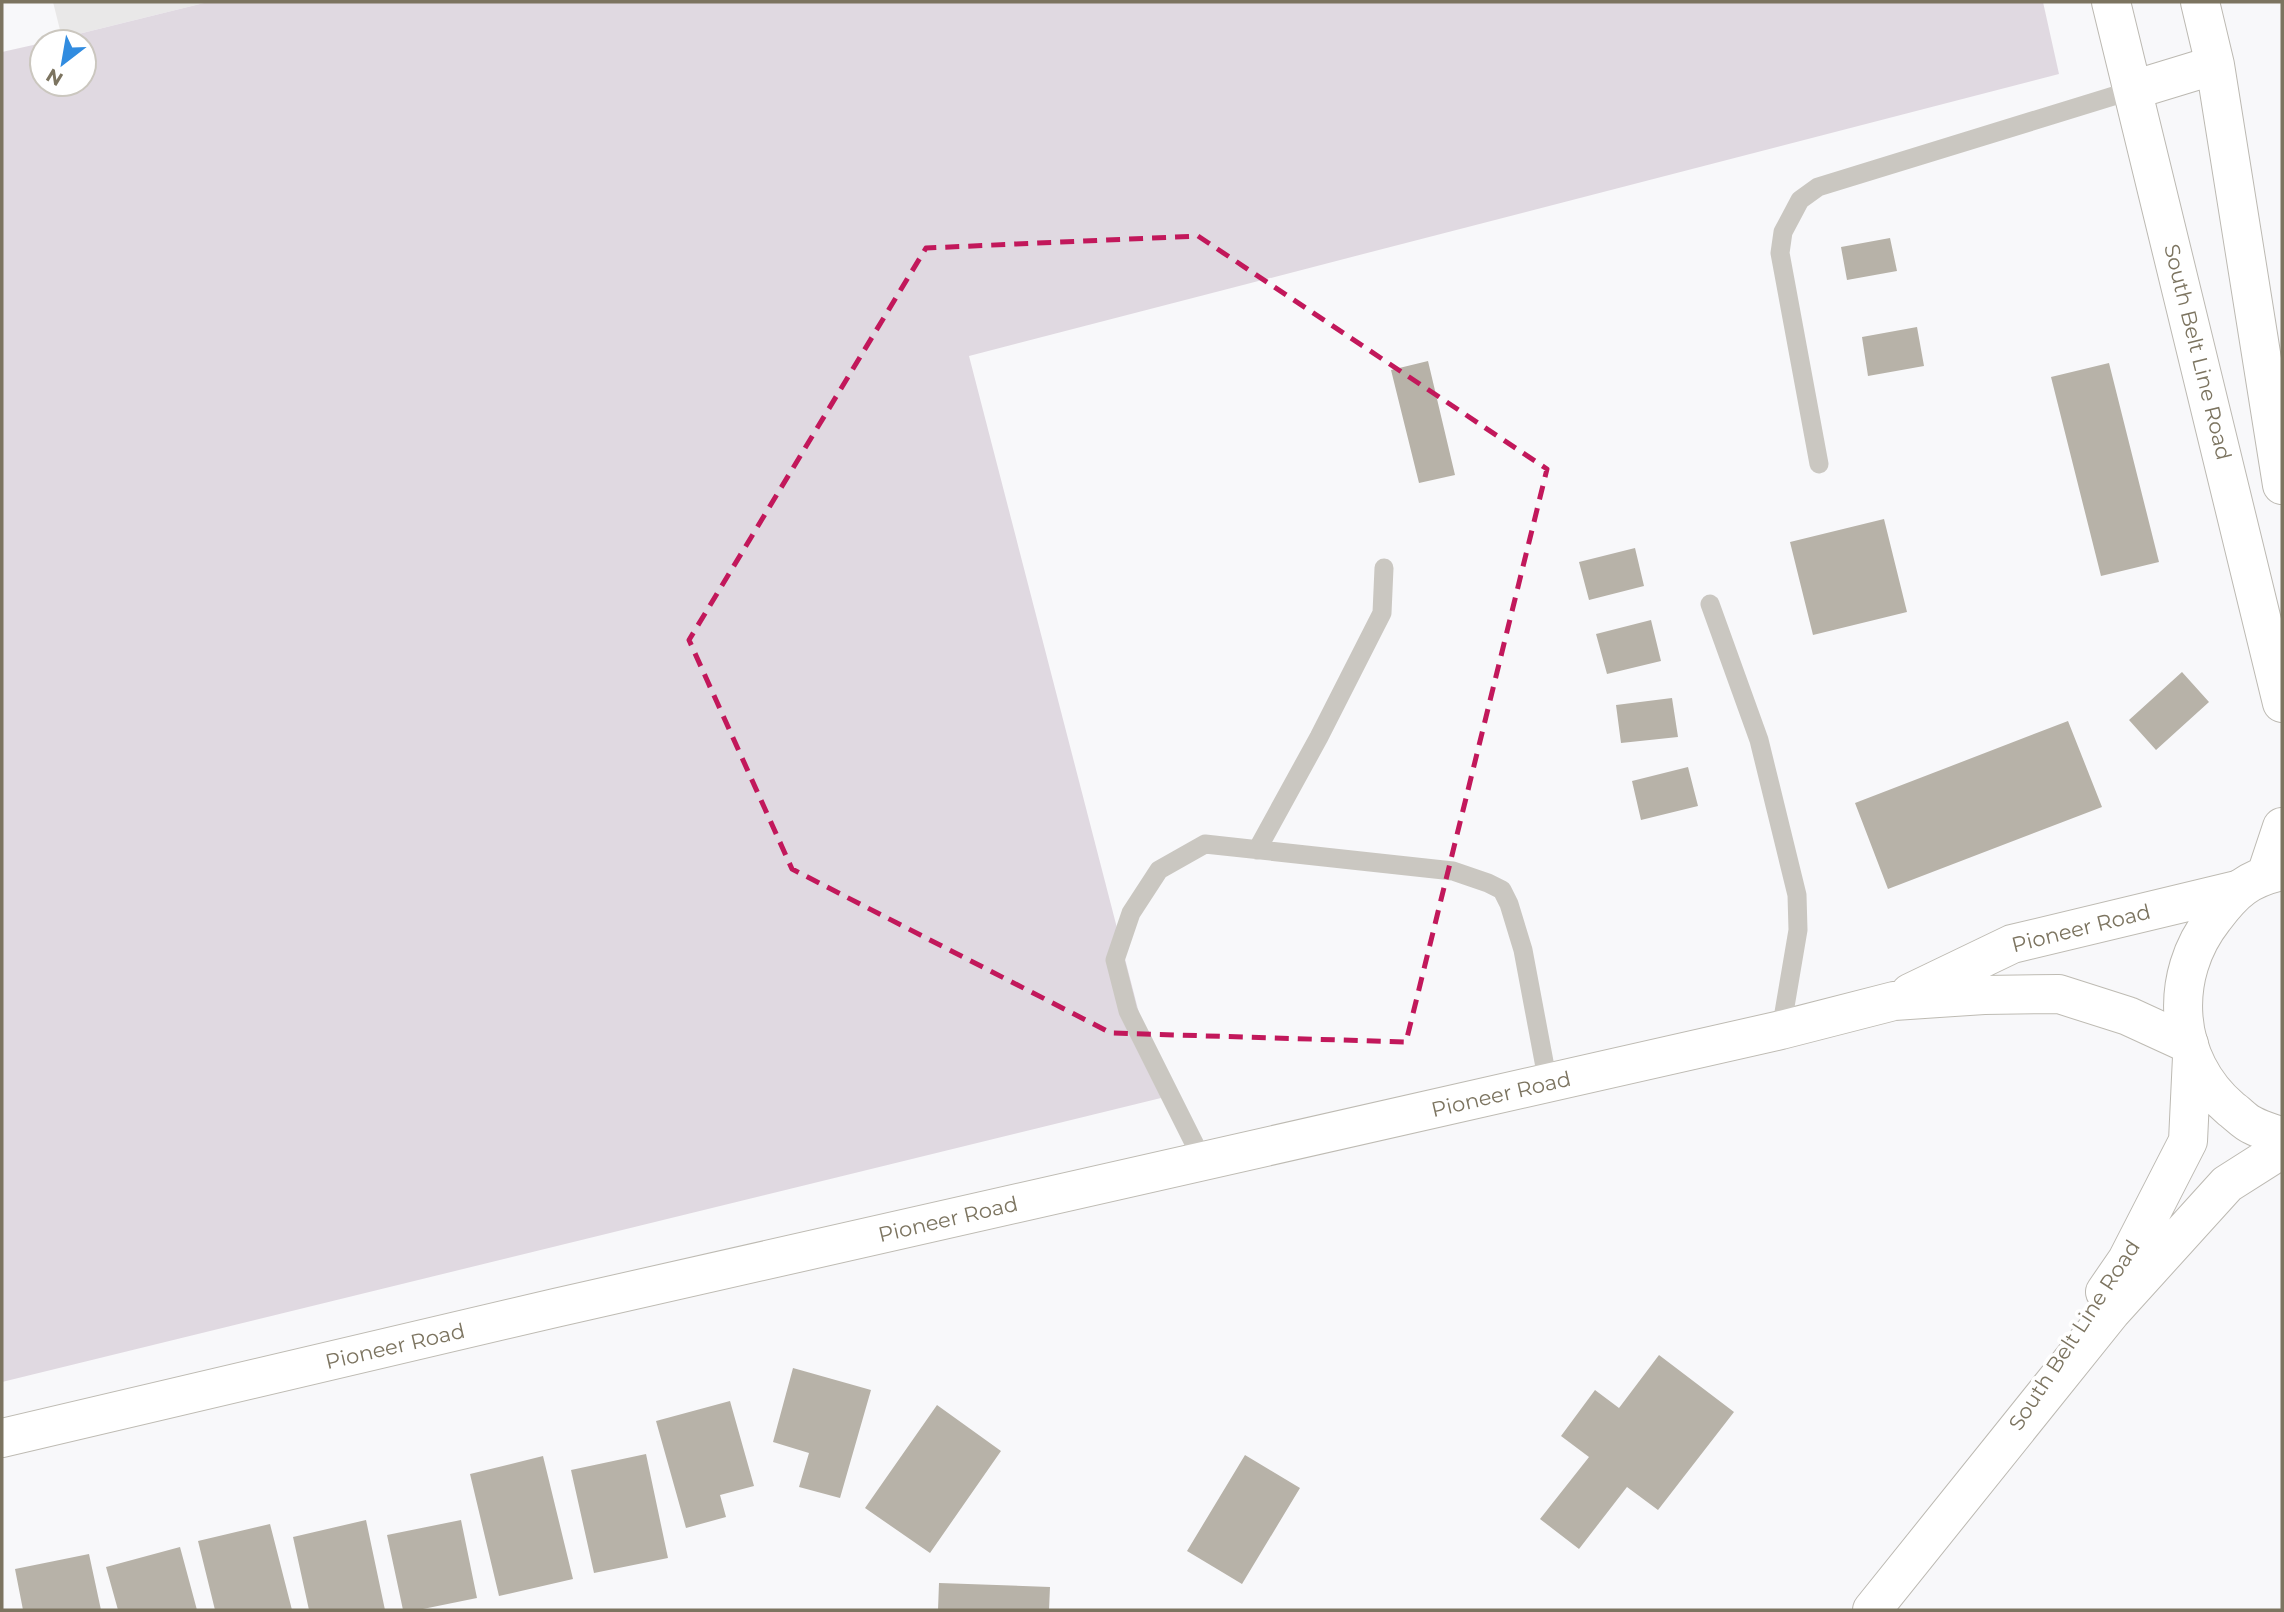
<svg xmlns="http://www.w3.org/2000/svg" width="2284" height="1612" font-family="Montserrat,sans-serif">
  <style>
    .built { fill: #e9e8e8 }
    .green { fill: #e0d9e1 }
    .building { fill: #b7b2a8 }
    .lines { fill: none; stroke-linecap: round; stroke-linejoin: round }
    .secondary-casing { stroke: #bebbb3; stroke-width: 40 }
    .primary-casing { stroke: #bcb9b2; stroke-width: 40 }
    .service { stroke: #cac7c1; stroke-width: 19 }
    .secondary { stroke: #fff; stroke-width: 38 }
    .primary { stroke: #fff; stroke-width: 38 }
    .marked { fill: none; stroke: #c2185b; stroke-width: 5; stroke-dasharray: 14 9; stroke-linejoin: round }
    .labels { text-anchor: middle; dominant-baseline: central; stroke-width: 7; stroke-linejoin: round; paint-order: stroke }
    .street-label { font-size: 21px; fill: #7c7460; stroke: #fff }
  </style>
  <rect width="100%" height="100%" fill="#f8f8fa"/>
  <!-- built -->
  <path class="built" d="M53 2H208L62 38Z"/>
  <!-- green -->
  <path class="green" d="M208 2H2043L2059 74 969 356 1161 1098 2 1382V52L42 43V84H84V42H46Z"/>
  <!-- building -->
  <path class="building" d="M1890 238 1897 271 1847 280 1841 247Z
    M1917 327 1924 366 1868 376 1862 337Z
    M1428 361 1455 475 1419 483 1391 370Z
    M2109 363 2159 562 2101 576 2051 377Z
    M1884 519 1907 612 1813 635 1790 542Z
    M1635 548 1644 586 1589 600 1579 562Z
    M1651 620 1661 661 1607 674 1596 634Z
    M2182 672 2209 702 2156 750 2129 720Z
    M1672 698 1678 737 1621 743 1616 705Z
    M2068 721 2102 807 1888 889 1855 803Z
    M1688 767 1698 806 1641 820 1632 781Z
    M1659 1355 1734 1412 1658 1510 1627 1487 1579 1549 1540 1519 1589 1457 1561 1436 1595 1390 1619 1408Z
    M793 1368 871 1390 840 1498 799 1487 809 1453 773 1442Z
    M730 1401 754 1486 720 1495 726 1517 686 1528 656 1421Z
    M937 1405 1001 1451 930 1553 865 1508Z
    M646 1454 668 1558 594 1573 571 1470Z
    M1245 1455 1300 1488 1242 1584 1187 1551Z
    M543 1456 573 1579 499 1596 470 1474Z
    M366 1520 385 1610H309L293 1537Z
    M461 1520 477 1598 418 1610H403L387 1535Z
    M270 1524 292 1610H215L198 1541Z
    M180 1547 197 1610H118L106 1567Z
    M89 1554 101 1610H23L15 1569Z
    M939 1583 1050 1587 1049 1610H938Z"/>
  <g class="lines">
    <!-- secondary casing -->
    <g class="secondary-casing">
      <path id="secondary" d="M1910 993 2012 944 2237 890
        M2 1438 555 1308 1781 1030 1894 1001 1984 995 2059 994 2128 1016 2189 1044"/>
    </g>
    <!-- primary casing -->
    <g class="primary-casing">
      <path id="primary" d="M2111 2 2282 703
        M2200 2 2215 65 2282 485
        M2133 90 2215 65
        M2282 871C2248 879 2235 890 2214 918 2168 976 2173 1060 2231 1109 2238 1114 2245 1122 2252 1125 2261 1130 2272 1133 2282 1137
        M2266 875 2282 827
        M2105 1292 2127 1260 2188 1141 2192 1057
        M1872 1610 2111 1312 2227 1184 2282 1149"/>
    </g>
    <!-- service -->
    <path class="service" d="M1819 464 1780 253 1783 232 1800 200 1818 187 2133 90
      M1710 604 1759 740 1797 895 1798 930 1781 1030
      M1257 850 1319 737 1382 613 1384 568
      M1203 1161 1128 1011 1115 960 1131 913 1159 870 1205 844 1453 871 1488 883 1502 890 1509 904 1523 950 1548 1083"/>
    <!-- secondary -->
    <use href="#secondary" class="secondary"/>
    <!-- primary -->
    <use href="#primary" class="primary"/>
  </g>
  <!-- marked area -->
  <path class="marked" d="M1198 236 1547 469 1406 1042 1111 1033 792 869 689 640 926 248Z"/>
  <g class="labels">
    <!-- street labels -->
    <g class="street-label">
      <text transform="translate(2198 352) rotate(76)">South Belt Line Road</text>
      <text transform="translate(2081 928) rotate(-14)">Pioneer Road</text>
      <text transform="translate(1501 1094) rotate(-13)">Pioneer Road</text>
      <text transform="translate(948 1219) rotate(-13)">Pioneer Road</text>
      <text transform="translate(2074 1335) rotate(-57)">South Belt Line Road</text>
      <text transform="translate(395 1346) rotate(-13)">Pioneer Road</text>
    </g>
  </g>
  <!-- border -->
  <rect width="2284" height="1612" fill="none" stroke="#7c7460" stroke-width="7"/>
  <!-- north arrow -->
  <g transform="translate(63 63) rotate(211)"><circle r="33" fill="#ffffff" stroke="#cbc7bf" stroke-width="2"/>
  <path d="M0-5L12 26L0 18L-12 26Z" fill="#318ce0"/>
  <text y="-10" font-size="19" font-weight="bold" text-anchor="middle" fill="#7c7460">N</text>
  </g>
</svg>
